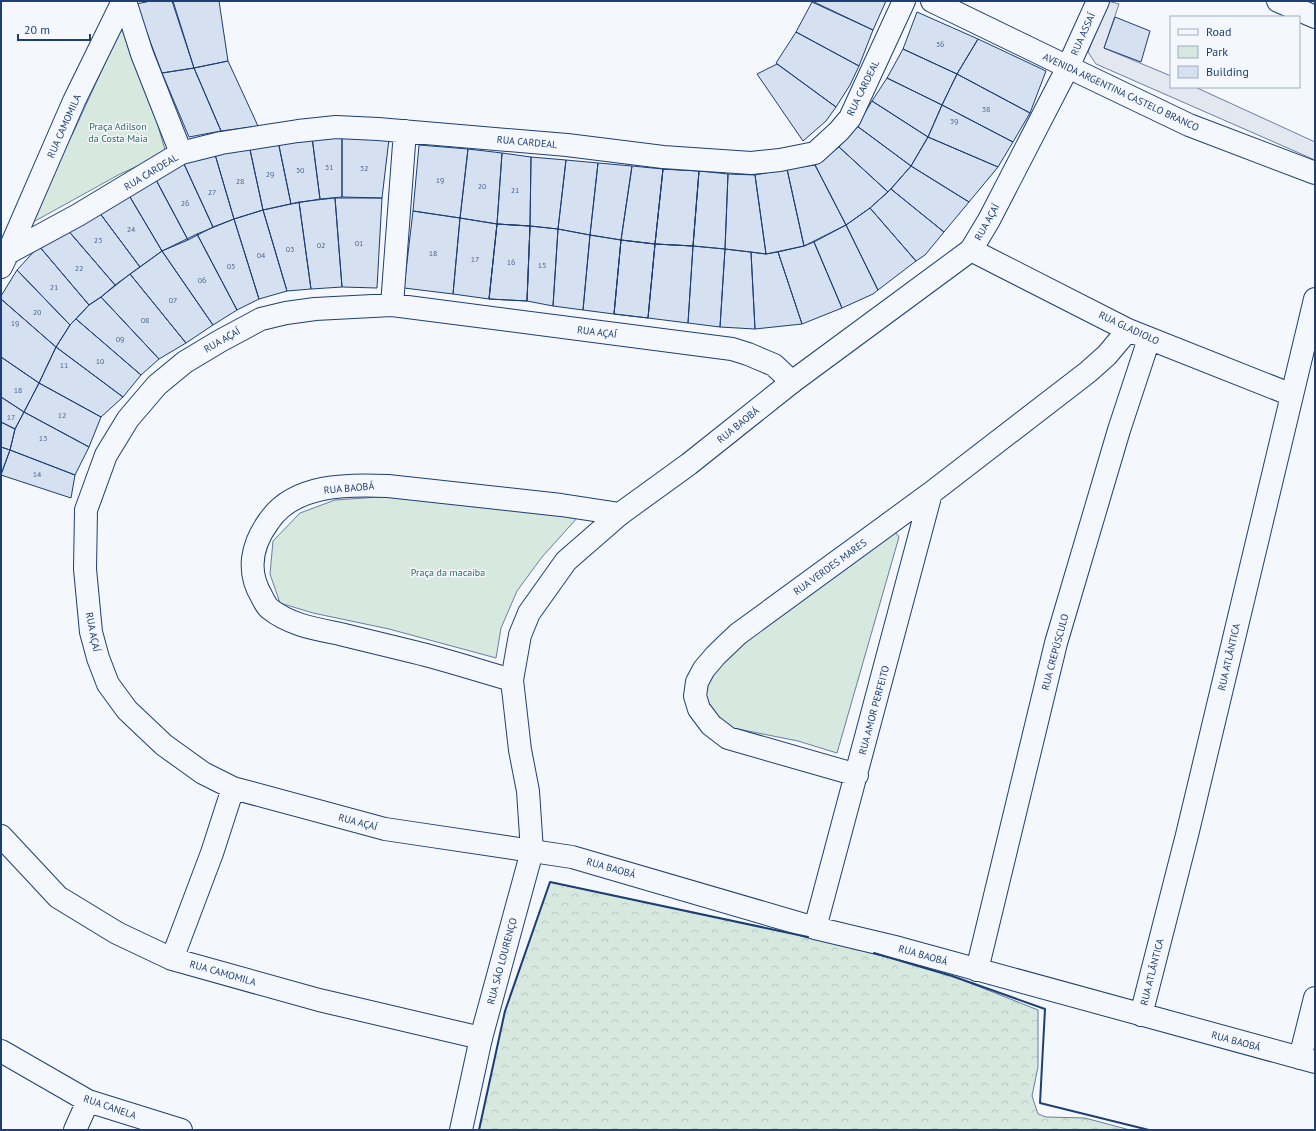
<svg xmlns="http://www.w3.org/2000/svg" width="1316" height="1131" font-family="'PT Sans',sans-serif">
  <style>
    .forest { fill: url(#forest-crowns); stroke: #687fa3 }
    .park { fill: #d7e8df; stroke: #687fa3 }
    .parking { fill: #e3e8f0; stroke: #687fa3 }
    .building { fill: #d5e0f0; stroke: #1d3f73 }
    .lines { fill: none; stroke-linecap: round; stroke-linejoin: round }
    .street-casing { stroke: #1d3f73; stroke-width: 24 }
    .secondary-casing { stroke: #1d3f73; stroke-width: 24 }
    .street { stroke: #f4f7fb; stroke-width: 22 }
    .secondary { stroke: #f4f7fb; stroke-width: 22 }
    .wall { stroke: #1d3f73; stroke-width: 2 }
    .labels { text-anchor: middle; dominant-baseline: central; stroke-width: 3; stroke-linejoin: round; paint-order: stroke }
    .number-label { font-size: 8px; fill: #4b6792 }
    .street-label { font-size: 10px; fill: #1d3f73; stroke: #f4f7fb }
    .park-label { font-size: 10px; fill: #2c6c60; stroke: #f4f7fb }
  </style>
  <defs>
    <pattern id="forest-crowns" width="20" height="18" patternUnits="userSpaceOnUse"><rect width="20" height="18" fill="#d7e8df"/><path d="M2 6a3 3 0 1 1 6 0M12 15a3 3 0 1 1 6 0" fill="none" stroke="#b8c8c3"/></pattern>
  </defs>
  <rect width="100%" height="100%" fill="#f4f7fb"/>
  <!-- forest -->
  <path class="forest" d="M550 882 846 945 952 976 1038 1010V1067L1032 1096 1038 1114 1046 1117 1085 1118 1130 1130H479L505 1011Z"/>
  <!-- park -->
  <path class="park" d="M126 17 166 153 120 174 26 226 74 131Z
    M393 496 578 517 542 557 517 591 501 628 496 658 389 629 313 613 280 603 270 574 273 541 300 513 335 500Z
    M892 528 899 537 837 753 798 741 728 727 703 706 699 686 718 662Z"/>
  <!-- parking -->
  <path class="parking" d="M1108 1 1119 4 1104 48 1171 76V87H1195L1315 142V160L1096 64 1088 52Z"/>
  <!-- building -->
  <path class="building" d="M151 1H173L194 68 162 73 136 4Z
    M172 1H219L228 61 194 68Z
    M812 1H886L873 30Z
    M812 2 873 30 859 66 796 32Z
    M917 12 978 39 957 74 903 49Z
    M1115 17 1150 31 1141 62 1104 48Z
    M796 32 859 66 850 85 836 107 776 63Z
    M978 39 1046 71 1030 113 957 74Z
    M903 49 957 74 942 105 887 78Z
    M228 61 258 126 221 131 194 68Z
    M777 64 836 107 826 121 803 141 757 74Z
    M194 68 221 131 189 137 162 73Z
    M957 74 1030 113 1013 142 942 105Z
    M887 78 942 105 928 137 872 101Z
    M872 101 928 137 911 166 857 126Z
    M942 105 1013 142 998 167 928 137Z
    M857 126 911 166 888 192 839 147Z
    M342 134V197L320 199 312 137Z
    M342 134 389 139 382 198 342 197Z
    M312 137 320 199 291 204 278 141Z
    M928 137 998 167 969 202 911 166Z
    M278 141 291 204 263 210 249 145Z
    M249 145 263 210 234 219 214 151Z
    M419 145 468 149 460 218 413 211Z
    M839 147 888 192 870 208 846 225 815 165Z
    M468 149 502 153 497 224 460 218Z
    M214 151 234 219 213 227 184 164Z
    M502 153 531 157 530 226 497 224Z
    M531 157 566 160 558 229 530 226Z
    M566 160 598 163 590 235 558 229Z
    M598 163 632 166 621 240 590 235Z
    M184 164 213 227 188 240 155 178Z
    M815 165 846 225 804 246 787 169Z
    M632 166 663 169 655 244 621 240Z
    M911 166 969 202 944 232 891 189Z
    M663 169 699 171 693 246 655 244Z
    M663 169 699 171 693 246 655 244Z
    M787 169 804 246 766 254 755 175Z
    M699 171 728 174 725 249 693 246Z
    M728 174 755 175 766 254 725 249Z
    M155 178 188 240 162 251 127 192Z
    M891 189 944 232 925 255 916 261 870 208Z
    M127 192 162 251 140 267 96 208Z
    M335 198 342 287 311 289 299 202Z
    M335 198H382L377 288 342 287Z
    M299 202 311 289 287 291 263 210Z
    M96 208 140 267 115 285 66 228Z
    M870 208 916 261 878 290 846 225Z
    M263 210 287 291 259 299 234 219Z
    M413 211 460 218 453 294 404 288Z
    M460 218 497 224 489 299 453 294Z
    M234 219 259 299 237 310 197 234Z
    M497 224 530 226 527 301 489 299Z
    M497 224 530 226 527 301 489 299Z
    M846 225 878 290 873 294 842 308 814 242Z
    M530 226 558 229 553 306 527 301Z
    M66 228 115 285 101 297 89 305 39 246Z
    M558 229 590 235 583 310 553 306Z
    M197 234 237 310 213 325 162 251Z
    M590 235 621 240 614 314 583 310Z
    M621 240 655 244 648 318 614 314Z
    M621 240 655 244 648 318 614 314Z
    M814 242 842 308 802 324 778 252 804 246Z
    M655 244 693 246 688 323 648 318Z
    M39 246 89 305 70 325 17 270Z
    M693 246 725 249 720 327 688 323Z
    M725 249 751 252 755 329 720 327Z
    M162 251 213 325 186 343 130 274Z
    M751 252 766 254 778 252 802 324 755 329Z
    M17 270 70 325 56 347 1 299V296Z
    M130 274 186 343 159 359 101 297Z
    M101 297 159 359 141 375 76 319 89 305Z
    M1 299 56 347 39 383 1 357Z
    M76 319 141 375 123 397 56 347 70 325Z
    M56 347 123 397 101 417 39 383Z
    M1 357 39 383 24 412 1 397Z
    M39 383 101 417 89 447 24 412Z
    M1 397 24 412 15 429 1 422Z
    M24 412 89 447 75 475 10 450 15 429Z
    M1 422 15 429 10 450 1 447Z
    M1 447 10 450 1 474Z
    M10 450 75 475 71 498 1 475Z"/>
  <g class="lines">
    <!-- street casing -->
    <g class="street-casing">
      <path id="street" d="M125 1 142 54 181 153
        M932 1 1068 67
        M1278 1 1315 17
        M971 250 1128 330 1292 395
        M8 253 74 101 123 1
        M1 267 8 253 78 215 181 153 221 143 298 131 336 127 378 129 567 145 663 157 751 163 780 160 815 153 839 131 850 118 904 1
        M392 305 405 131
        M792 382 774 365 748 354 732 349 392 305 315 309 286 313 261 319 220 341 185 362 157 385 128 419 106 455 86 510 85 569 91 632 98 658 108 684 127 710 164 745 203 773 233 788 385 829 572 857 815 928 899 948 1315 1062
        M512 680C480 671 447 660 414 652 389 646 365 640 340 634 316 629 290 625 270 609 266 606 264 601 262 597 246 571 252 544 269 521 294 484 348 484 388 486L561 505 620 514
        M857 775 728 738 711 725 699 709 695 696 697 682 704 669 716 655 738 634 931 493 1088 372 1107 355 1128 330
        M1 836 58 897 117 933 172 959 319 1000 481 1038
        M815 928 931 493
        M172 959 212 853 233 788
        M977 970 1056 643 1119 430 1149 339
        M1141 1015 1187 835 1315 299
        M1 1051 88 1101 181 1130
        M1300 1058 1315 998
        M75 1130 88 1101"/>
    </g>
    <!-- secondary casing -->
    <g class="secondary-casing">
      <path id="secondary" d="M1068 67 1189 125 1315 173
        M461 1130 481 1038 532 851 528 791 520 750 512 680 520 635 529 613 566 561 620 514 689 464 792 382 971 250 989 220 1068 67 1098 1"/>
    </g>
    <!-- street -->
    <use href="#street" class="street"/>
    <!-- secondary -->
    <use href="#secondary" class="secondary"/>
    <!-- wall -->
    <path class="wall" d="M874 953 952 976 1045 1009 1040 1103 1149 1130
      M479 1130 505 1011 550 882 808 937"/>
  </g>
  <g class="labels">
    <!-- number labels -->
    <g class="number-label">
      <text x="940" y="44">36</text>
      <text x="986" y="109">38</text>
      <text x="954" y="121">39</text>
      <text x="329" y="167">31</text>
      <text x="364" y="168">32</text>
      <text x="300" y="170">30</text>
      <text x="270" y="174">29</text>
      <text x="440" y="180">19</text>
      <text x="240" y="181">28</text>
      <text x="482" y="186">20</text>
      <text x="515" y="190">21</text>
      <text x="212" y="192">27</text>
      <text x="185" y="203">26</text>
      <text x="131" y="229">24</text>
      <text x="98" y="240">23</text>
      <text x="359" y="243">01</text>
      <text x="321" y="245">02</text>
      <text x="290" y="249">03</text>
      <text x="433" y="253">18</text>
      <text x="261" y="255">04</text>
      <text x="475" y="259">17</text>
      <text x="511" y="262">16</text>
      <text x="542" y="265">15</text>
      <text x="231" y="266">05</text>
      <text x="79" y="268">22</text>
      <text x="202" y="280">06</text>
      <text x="54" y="287">21</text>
      <text x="173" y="300">07</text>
      <text x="37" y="312">20</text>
      <text x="145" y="320">08</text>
      <text x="15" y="323">19</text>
      <text x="120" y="339">09</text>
      <text x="100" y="361">10</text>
      <text x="64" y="365">11</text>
      <text x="18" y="390">18</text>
      <text x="62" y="415">12</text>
      <text x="11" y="417">17</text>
      <text x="43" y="438">13</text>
      <text x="37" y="474">14</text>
    </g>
    <!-- street labels -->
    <g class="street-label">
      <text transform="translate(1083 34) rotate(-66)">RUA ASSAÍ</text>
      <text transform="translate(863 88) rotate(-64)">RUA CARDEAL</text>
      <text transform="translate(1121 92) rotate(25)">AVENIDA ARGENTINA CASTELO BRANCO</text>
      <text transform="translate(64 126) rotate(-66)">RUA CAMOMILA</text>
      <text transform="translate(527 142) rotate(5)">RUA CARDEAL</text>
      <text transform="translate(151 172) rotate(-31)">RUA CARDEAL</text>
      <text transform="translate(987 222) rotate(-61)">RUA AÇAÍ</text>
      <text transform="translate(1129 328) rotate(25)">RUA GLADIOLO</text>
      <text transform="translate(597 332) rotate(7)">RUA AÇAÍ</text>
      <text transform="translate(222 340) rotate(-30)">RUA AÇAÍ</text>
      <text transform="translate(738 425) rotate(-39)">RUA BAOBÁ</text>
      <text transform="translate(349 488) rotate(-5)">RUA BAOBÁ</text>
      <text transform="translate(830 567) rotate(-36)">RUA VERDES MARES</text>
      <text transform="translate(93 632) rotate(79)">RUA AÇAÍ</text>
      <text transform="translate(1055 652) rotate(-75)">RUA CREPÚSCULO</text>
      <text transform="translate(1229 657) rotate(-77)">RUA ATLÂNTICA</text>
      <text transform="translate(874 710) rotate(-75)">RUA AMOR PERFEITO</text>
      <text transform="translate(358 822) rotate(15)">RUA AÇAÍ</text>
      <text transform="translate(611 868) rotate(16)">RUA BAOBÁ</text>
      <text transform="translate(923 955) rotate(16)">RUA BAOBÁ</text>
      <text transform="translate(502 961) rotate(-75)">RUA SÃO LOURENÇO</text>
      <text transform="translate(1152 972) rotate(-76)">RUA ATLÂNTICA</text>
      <text transform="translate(223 973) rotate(16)">RUA CAMOMILA</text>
      <text transform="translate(1236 1041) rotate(15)">RUA BAOBÁ</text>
      <text transform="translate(110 1107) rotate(19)">RUA CANELA</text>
    </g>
    <!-- park labels -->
    <g class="park-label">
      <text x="118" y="126">Praça Adilson<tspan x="118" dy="12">da Costa Maia</tspan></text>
      <text x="448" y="572">Praça da macaiba</text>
    </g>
  </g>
  <!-- border -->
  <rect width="1316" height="1131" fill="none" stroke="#1d3f73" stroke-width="4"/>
  <!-- legend -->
  <rect x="1170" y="16" width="130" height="72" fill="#f4f7fb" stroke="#9eadc5"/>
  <rect x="1178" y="29" width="20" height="6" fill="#f4f7fb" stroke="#9eadc5"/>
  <text x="1206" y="36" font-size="12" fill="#1d3f73">Road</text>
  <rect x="1178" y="46" width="20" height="12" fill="#d7e8df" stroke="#9eadc5"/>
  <text x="1206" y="56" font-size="12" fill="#1d3f73">Park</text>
  <rect x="1178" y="66" width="20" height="12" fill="#d5e0f0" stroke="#9eadc5"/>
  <text x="1206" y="76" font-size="12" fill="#1d3f73">Building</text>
  <!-- scale -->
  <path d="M18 34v6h72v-6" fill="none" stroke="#1d3f73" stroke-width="2"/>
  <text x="24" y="34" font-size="12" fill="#1d3f73" stroke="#f4f7fb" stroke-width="3" paint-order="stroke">20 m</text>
</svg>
